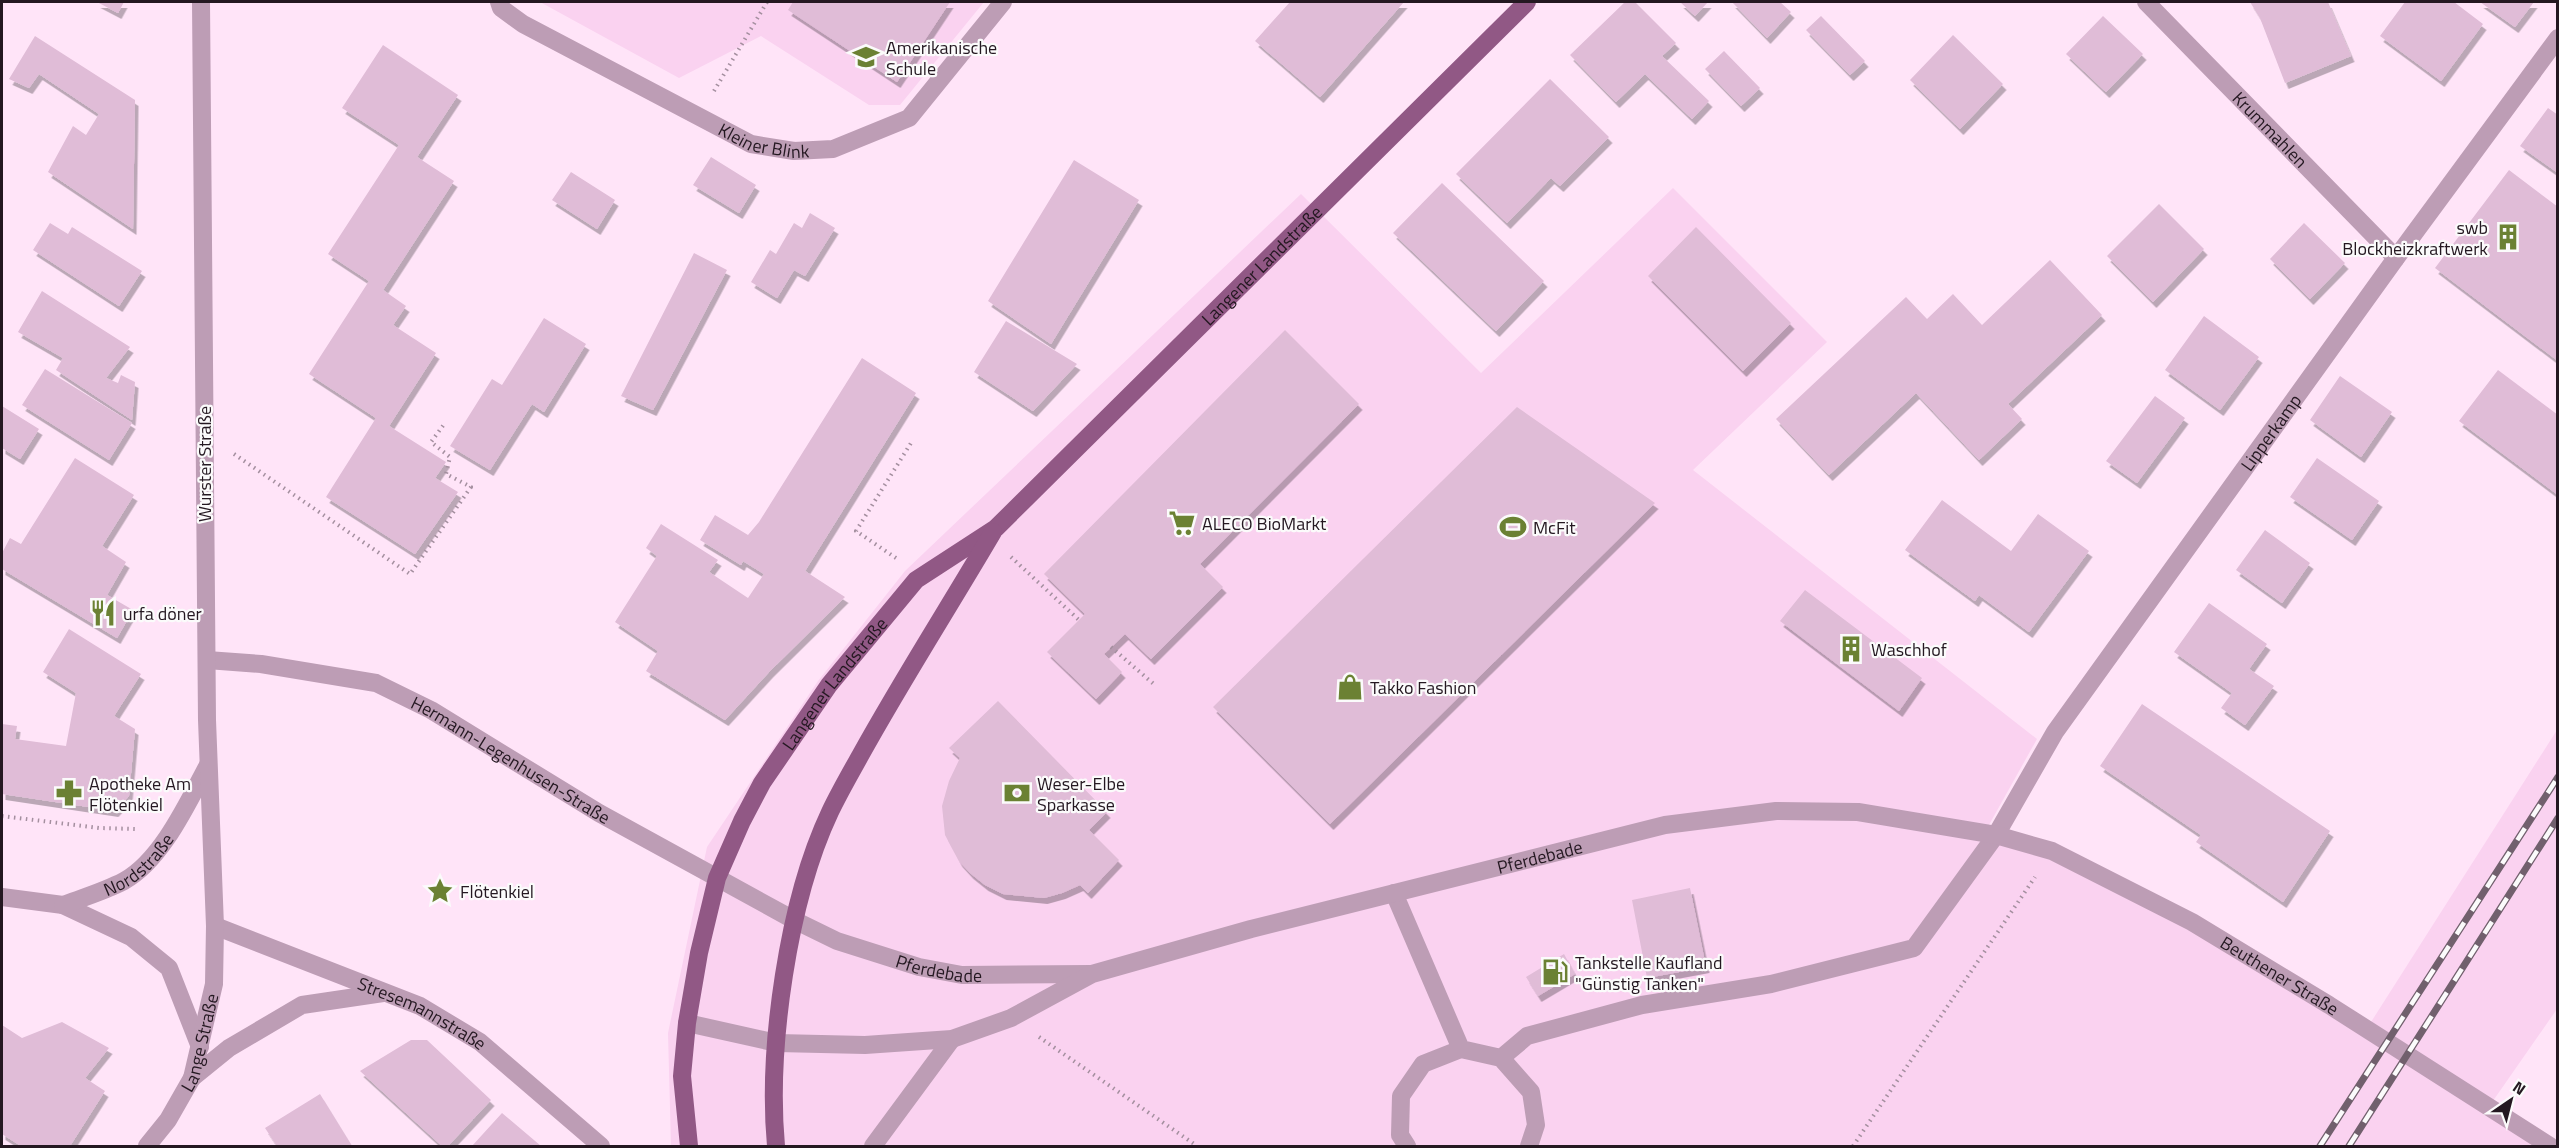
<svg xmlns="http://www.w3.org/2000/svg" width="2559" height="1148" font-family="'Titillium Web',sans-serif">
  <style>
    .built { fill: #fad2f0 }
    .building { fill: #e0bcd7; filter: url(#shadow) }
    .lines { fill: none; stroke-linecap: round; stroke-linejoin: round }
    .path { stroke: #a48f9f; stroke-width: 4; stroke-dasharray: 1.5 4.5; stroke-linecap: butt }
    .service { stroke: #bd9db5; stroke-width: 18 }
    .minor { stroke: #bd9db5; stroke-width: 18 }
    .tertiary { stroke: #bd9db5; stroke-width: 18 }
    .primary { stroke: #915885; stroke-width: 18 }
    .rail-casing { stroke: #71606d; stroke-width: 7 }
    .rail { stroke: #fbfbfb; stroke-width: 4.5; stroke-dasharray: 14; stroke-linecap: butt }
    .labels { text-anchor: middle; dominant-baseline: central; stroke-width: 4.5; stroke-linejoin: round; paint-order: stroke }
    .poi-label { font-size: 18px; fill: #241821; stroke: #fbfbfb; text-anchor: start }
    .street-label { font-size: 18px; fill: #241821; stroke: #fbfbfb }
  </style>
  <defs>
    <filter id="shadow"><feDropShadow dx="3.5" dy="6" stdDeviation="0" flood-color="#0004"/></filter>
  </defs>
  <rect width="100%" height="100%" fill="#ffe4f8"/>
  <!-- built -->
  <path class="built" d="M540 2H984L900 105H869L761 36 679 78Z
    M1673 188 1827 342 1693 470 2037 739 1985 832 2050 854 2328 1006 2364 1033 2557 730V1009L2488 1108 2555 1146H671L668 1033 707 847 818 681 905 571 1301 194 1481 373Z"/>
  <!-- building -->
  <path class="building" d="M97 2H124L118 13Z
    M793 2H950L897 82 788 10Z
    M1290 2H1404L1320 97 1255 41Z
    M1625 2H1635L1676 43 1662 56 1709 101 1692 119 1645 74 1616 102 1570 55Z
    M1680 2H1708L1695 16Z
    M1732 2H1780L1791 12 1767 38Z
    M2250 2H2328L2351 56 2285 83 2260 18Z
    M2405 2H2454L2483 24 2441 81 2380 36Z
    M2480 2H2534L2515 27Z
    M1821 16 1865 61 1850 75 1806 30Z
    M2103 16 2143 54 2106 92 2066 54Z
    M1953 35 2003 84 1960 129 1910 80Z
    M35 36 135 100 133 229 48 172 73 126 86 135 99 114 39 74 29 88 9 79Z
    M383 45 458 95 417 157 454 181 383 290 406 306 393 325 436 353 389 426 446 462 435 478 458 492 415 554 326 497 376 418 309 374 369 281 328 254 399 145 342 108Z
    M1724 51 1760 88 1741 106 1705 69Z
    M1550 79 1609 137 1560 186 1551 178 1507 223 1456 174Z
    M2548 108 2558 115V173L2520 146Z
    M711 157 756 185 739 213 693 185Z
    M1074 160 1139 200 1051 344 988 301Z
    M2509 170 2558 207V361L2435 268Z
    M571 172 615 200 597 229 552 200Z
    M1442 183 1544 281 1496 331 1393 233Z
    M2159 204 2204 249 2153 302 2107 256Z
    M810 213 835 228 805 276 794 270 777 298 751 282 770 250 776 254 794 223 802 228Z
    M50 223 68 234 72 227 142 271 119 306 33 250Z
    M2304 223 2345 263 2310 299 2270 259Z
    M1696 227 1791 323 1743 371 1648 276Z
    M694 253 727 270 653 410 621 396Z
    M2050 260 2102 315 2008 404 2022 419 1979 460 1916 393 1829 475 1776 419 1906 297 1927 319 1953 294 1982 325Z
    M42 291 130 347 106 378 118 383 121 375 135 382 132 420 56 370 63 358 18 332Z
    M2204 316 2259 357 2220 410 2165 370Z
    M544 318 586 344 544 412 532 404 490 470 450 446 492 379 502 385Z
    M1006 321 1077 364 1033 411 974 372Z
    M1285 330 1359 404 1200 564 1223 587 1151 659 1125 634 1104 654 1122 672 1096 699 1047 652 1085 614 1044 574Z
    M862 358 916 393 805 571 845 597 770 671 725 720 646 671 658 651 615 622 657 556 646 548 661 524 718 560 709 572 748 598 764 574 743 561 741 565 700 540 715 515 748 535 759 522Z
    M45 369 132 423 109 460 22 405Z
    M2498 370 2558 415V495L2459 421Z
    M2340 376 2392 412 2361 457 2310 420Z
    M2155 396 2185 418 2137 483 2106 461Z
    M2 406 39 429 20 459 2 448Z
    M1517 407 1655 503 1330 824 1213 707Z
    M75 458 134 495 102 546 126 562 107 595 133 610 117 638 2 569V553L10 538 21 544Z
    M2317 458 2379 501 2352 540 2290 497Z
    M1942 500 2011 551 2038 514 2089 551 2029 632 1979 595 1975 601 1905 550Z
    M2265 530 2310 563 2282 603 2236 570Z
    M1805 590 1922 678 1899 711 1780 621Z
    M2209 603 2267 644 2249 669 2274 686 2245 725 2221 708 2232 693 2174 652Z
    M69 629 141 674 114 716 135 729 129 796 115 811 2 794V724L17 726 15 739 66 746 76 693 43 672Z
    M998 701 1107 812 1089 830 1119 860 1088 893 1080 885 1062 893 1044 898 1003 894 985 885 970 873 959 861 945 835 942 806 949 781 960 758 949 748Z
    M2142 704 2330 831 2283 902 2196 842 2201 835 2100 766Z
    M1690 888 1706 967 1647 978 1632 900Z
    M1564 954 1575 974 1538 996 1526 977Z
    M62 1022 109 1048 85 1078 105 1091 70 1146H21L2 1134V1025L22 1038Z
    M411 1040H427L491 1100 448 1146H442L360 1071Z
    M320 1094 352 1146H277L265 1128Z
    M502 1113 541 1146H472Z"/>
  <g class="lines">
    <!-- path -->
    <path class="path" d="M714 91 767 2
      M234 454 410 574 471 487 446 474 450 457 431 442 445 423
      M1011 557 1079 620
      M896 558 856 531 911 443
      M1111 647 1156 686
      M2 816 99 828 135 829
      M1039 1037 1197 1146
      M1853 1146 2035 877"/>
    <!-- service -->
    <path class="service" d="M1394 893 1461 1049
      M1501 1058 1527 1036 1642 1005 1771 984 1914 948 1996 835
      M1407 1146 1400 1135 1401 1096 1423 1064 1461 1049 1501 1058 1531 1092 1536 1125 1529 1146"/>
    <!-- minor -->
    <g class="minor">
      <path id="s1" d="M499 2 501 8 523 24 751 144 794 151 833 149 909 118 1003 2"/>
      <path id="s2" d="M2146 2 2396 258"/>
      <path id="s3" d="M1996 835 2055 732 2396 258 2558 38"/>
      <path id="s4" d="M794 920 837 941 919 967 962 975 1091 974"/>
      <path id="s5" d="M687 1023 777 1043 865 1045 952 1039 1011 1018 1092 974 1251 929 1665 825 1776 811 1858 812 1996 835 2052 851 2192 922 2329 1005 2550 1146"/>
      <path d="M873 1146 952 1039"/>
    </g>
    <!-- tertiary -->
    <g class="tertiary">
      <path id="s6" d="M207 660 261 664 376 683 431 710 599 813 794 920"/>
      <path d="M2 897 63 905 131 937 169 968 200 1047"/>
      <path id="s7" d="M63 905C82 898 105 891 124 881 162 860 188 802 208 765"/>
      <path id="s8" d="M215 926 420 1006 480 1042 601 1146"/>
      <path d="M192 1078 229 1048 302 1005 383 993"/>
      <path id="s9" d="M147 1146 168 1120 192 1078 214 984 215 926 207 720 201 2"/>
    </g>
    <!-- primary -->
    <g class="primary">
      <path id="s10" d="M689 1146 682 1076 687 1023 699 953 717 878 742 821 762 783 829 685 916 580 996 528 1527 2"/>
      <path d="M776 1146C767 1048 788 901 830 812 839 793 850 774 860 756 902 680 949 607 993 532"/>
    </g>
    <!-- rail casing -->
    <g class="rail-casing">
      <path id="rail" d="M2320 1146 2558 777
        M2349 1146 2558 818"/>
    </g>
    <!-- rail -->
    <use href="#rail" class="rail"/>
  </g>
  <!-- icons -->
  <defs>
    <g id="school-bare" transform="scale(2.07)"><path d="M0-5L7-2L0 1L-7-2ZM-4 1L0 2.5L4 1V4Q0 6-4 4Z" fill="#6b8133" stroke="#fbfbfb" stroke-width="2.5" paint-order="stroke"/></g>
    <g id="building-bare" transform="scale(2.07)"><path d="M-4-6H4V6H1V3H-1V6H-4ZM-2.5-4.3h1.7v1.8h-1.7ZM.8-4.3h1.7v1.8H.8ZM-2.5-1h1.7V.8h-1.7ZM.8-1h1.7V.8H.8Z" fill="#6b8133" stroke="#fbfbfb" stroke-width="2.5" paint-order="stroke"/></g>
    <g id="supermarket-bare" transform="scale(2.07)"><path d="M-6-5.5h2.5l.6 2H6L4.5 2H-2.5L-4.4-4H-6ZM-1.5 3.2a1.3 1.3 0 1 0 .1 0ZM3 3.2a1.3 1.3 0 1 0 .1 0Z" fill="#6b8133" stroke="#fbfbfb" stroke-width="2.5" paint-order="stroke"/></g>
    <g id="stadium-bare" transform="scale(2.07)"><path d="M0-5a6.5 5 0 1 0 0 10a6.5 5 0 1 0 0-10ZM-3.5-1.8h7v3.6h-7Z" fill="#6b8133" stroke="#fbfbfb" stroke-width="2.5" paint-order="stroke"/></g>
    <g id="restaurant-bare" transform="scale(2.07)"><path d="M-5-6h1v4h1v-4h1v4h1v-4h1v5L-1.5 .5V6h-2V.5L-5-1ZM5-6V6H3V1.5H1.5Q1.5-4 5-6Z" fill="#6b8133" stroke="#fbfbfb" stroke-width="2.5" paint-order="stroke"/></g>
    <g id="shop-bare" transform="scale(2.07)"><path d="M-5-2.5h2.3a2.7 3.5 0 0 1 5.4 0H5L5.5 6h-11ZM-1.5-2.5h3a1.5 2.3 0 0 0-3 0Z" fill="#6b8133" stroke="#fbfbfb" stroke-width="2.5" paint-order="stroke"/></g>
    <g id="pharmacy-bare" transform="scale(2.07)"><path d="M-2-6h4v4h4v4h-4v4h-4v-4h-4v-4h4Z" fill="#6b8133" stroke="#fbfbfb" stroke-width="2.5" paint-order="stroke"/></g>
    <g id="bank-bare" transform="scale(2.07)"><path d="M-6-4H6V4H-6ZM0-2.3a2.3 2.3 0 1 0 0 4.6a2.3 2.3 0 1 0 0-4.6Z" fill="#6b8133" stroke="#fbfbfb" stroke-width="2.5" paint-order="stroke"/></g>
    <g id="sight-bare" transform="scale(2.07)"><path d="M0-6L1.8-2.2L6-1.7L2.9 1.2L3.7 5.4L0 3.3L-3.7 5.4L-2.9 1.2L-6-1.7L-1.8-2.2Z" fill="#6b8133" stroke="#fbfbfb" stroke-width="2.5" paint-order="stroke"/></g>
    <g id="fuel-bare" transform="scale(2.07)"><path d="M-5.5-6h7V0h2V4h1.3V-2.5L3-4.5l.8-.8L6-3V5H2.5V1h-1V6h-7ZM-4.2-4.7v3.2H.2V-4.7Z" fill="#6b8133" stroke="#fbfbfb" stroke-width="2.5" paint-order="stroke"/></g>
  </defs>
  <g fill-rule="evenodd">
    <use href="#school-bare" x="866" y="57"/>
    <use href="#building-bare" x="2508" y="237"/>
    <use href="#supermarket-bare" x="1182" y="523"/>
    <use href="#stadium-bare" x="1513" y="527"/>
    <use href="#restaurant-bare" x="103" y="613"/>
    <use href="#building-bare" x="1851" y="649"/>
    <use href="#shop-bare" x="1350" y="687"/>
    <use href="#pharmacy-bare" x="69" y="793"/>
    <use href="#bank-bare" x="1017" y="793"/>
    <use href="#sight-bare" x="440" y="891"/>
    <use href="#fuel-bare" x="1555" y="972"/>
  </g>
  <g class="labels">
    <!-- poi labels -->
    <g class="poi-label">
      <text x="886" y="47">Amerikanische<tspan x="886" dy="21">Schule</tspan></text>
      <text x="2488" y="227" text-anchor="end">swb<tspan x="2488" dy="21">Blockheizkraftwerk</tspan></text>
      <text x="1202" y="523">ALECO BioMarkt</text>
      <text x="1533" y="527">McFit</text>
      <text x="123" y="613">urfa döner</text>
      <text x="1871" y="649">Waschhof</text>
      <text x="1370" y="687">Takko Fashion</text>
      <text x="89" y="783">Apotheke Am<tspan x="89" dy="21">Flötenkiel</tspan></text>
      <text x="1037" y="783">Weser-Elbe<tspan x="1037" dy="21">Sparkasse</tspan></text>
      <text x="460" y="891">Flötenkiel</text>
      <text x="1575" y="962">Tankstelle Kaufland<tspan x="1575" dy="21">"Günstig Tanken"</tspan></text>
    </g>
    <!-- street labels -->
    <g class="street-label">
      <text stroke="none"><textPath href="#s2" startOffset="178">Krummahlen</textPath></text>
      <text stroke="none"><textPath href="#s1" startOffset="303">Kleiner Blink</textPath></text>
      <text stroke="none"><textPath href="#s10" startOffset="1101">Langener Landstraße</textPath></text>
      <text stroke="none"><textPath href="#s3" startOffset="488">Lipperkamp</textPath></text>
      <text transform="translate(204 464) rotate(-90)">Wurster Straße</text>
      <text stroke="none"><textPath href="#s10" startOffset="500">Langener Landstraße</textPath></text>
      <text stroke="none"><textPath href="#s6" startOffset="326">Hermann-Legenhusen-Straße</textPath></text>
      <text stroke="none"><textPath href="#s5" startOffset="885">Pferdebade</textPath></text>
      <text stroke="none"><textPath href="#s7" startOffset="87">Nordstraße</textPath></text>
      <text stroke="none"><textPath href="#s4" startOffset="154">Pferdebade</textPath></text>
      <text stroke="none"><textPath href="#s5" startOffset="1666">Beuthener Straße</textPath></text>
      <text stroke="none"><textPath href="#s8" startOffset="225">Stresemannstraße</textPath></text>
      <text stroke="none"><textPath href="#s9" startOffset="118">Lange Straße</textPath></text>
    </g>
  </g>
  <!-- border -->
  <rect width="2559" height="1148" fill="none" stroke="#241821" stroke-width="6"/>
  <!-- north arrow -->
  <g transform="translate(2511 1100) rotate(35)" stroke="#fbfbfb" stroke-width="4.5" paint-order="stroke">
  <path d="M0-4.5L10 22L0 15L-10 22Z" fill="#241821"/>
  <text y="-9" font-size="16" font-weight="bold" text-anchor="middle" fill="#241821">N</text>
  </g>
</svg>
